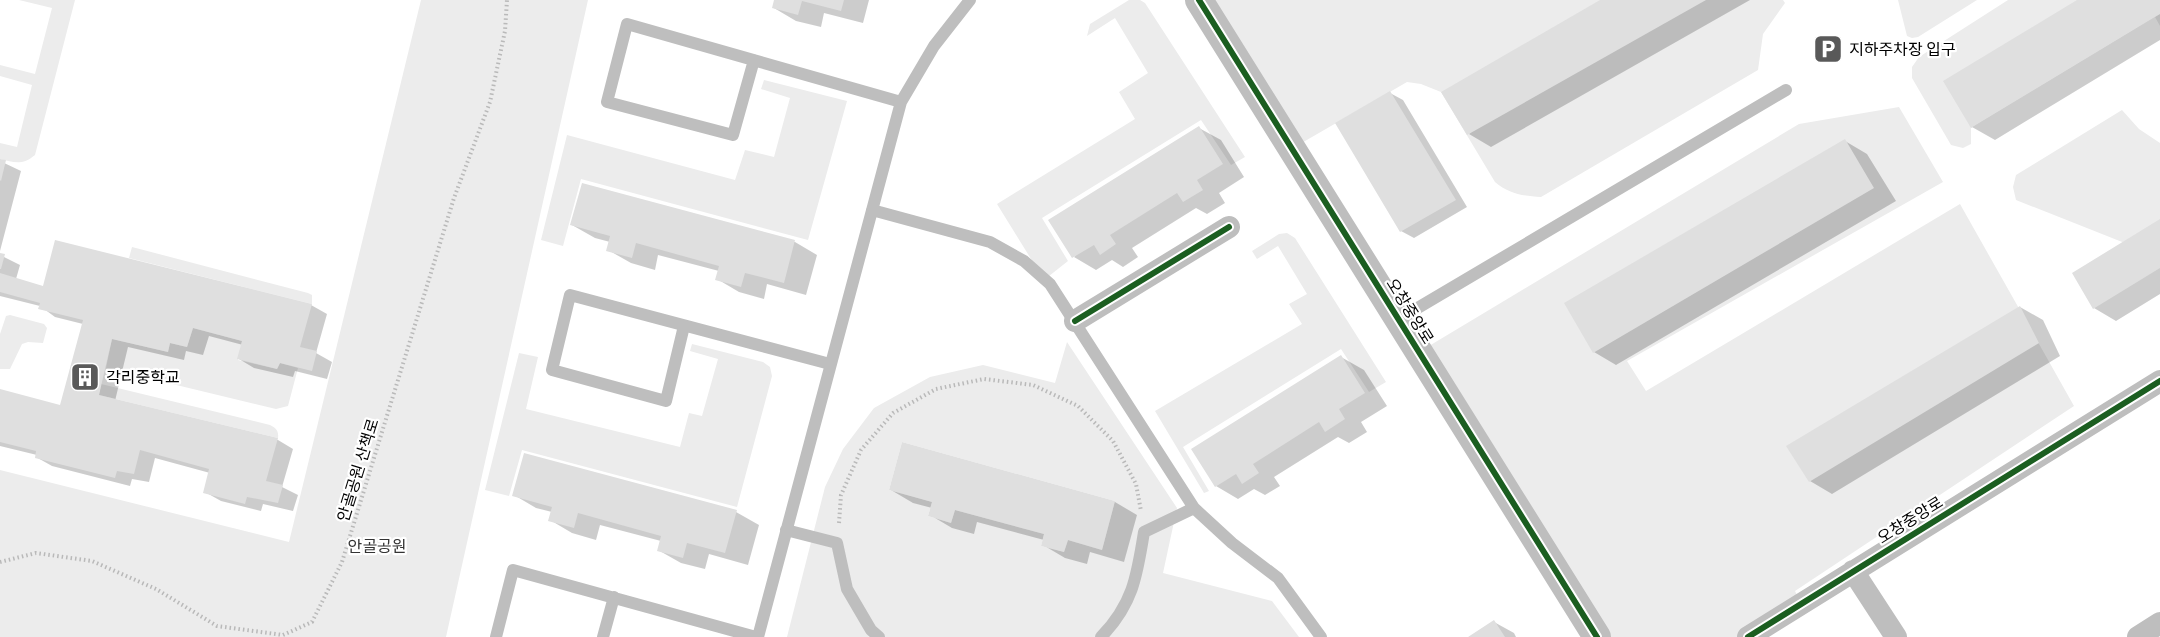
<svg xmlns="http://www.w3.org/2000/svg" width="2160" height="637" font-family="'Roboto Condensed','Noto Sans KR',sans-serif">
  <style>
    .green { fill: #ececec; fill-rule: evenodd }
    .shadow { fill: #0003 }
    .building { fill: #dfdfdf }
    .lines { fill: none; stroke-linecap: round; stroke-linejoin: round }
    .path { stroke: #b9b9b9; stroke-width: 4; stroke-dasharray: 1.5 3; stroke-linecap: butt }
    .service { stroke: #bebebe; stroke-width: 12 }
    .minor { stroke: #bebebe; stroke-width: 22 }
    .tertiary { stroke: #bebebe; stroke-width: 28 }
    .cycleway-casing { stroke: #fff; stroke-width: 10 }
    .cycleway { stroke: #1b5e20; stroke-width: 6 }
    .labels { text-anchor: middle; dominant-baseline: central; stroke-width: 4.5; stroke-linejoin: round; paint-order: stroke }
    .poi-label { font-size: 16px; fill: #000; stroke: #fff; text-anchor: start }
    .street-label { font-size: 16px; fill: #000; stroke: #fff }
    .park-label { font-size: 16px; fill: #333; stroke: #fff }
  </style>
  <rect width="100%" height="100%" fill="#fff"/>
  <!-- green -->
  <path class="green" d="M19 0H75L35 155C23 165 15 163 0 159V143L17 147 32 85 0 76V65L35 74 52 8Z
    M421 0H588L446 637H0V470L289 542Z
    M1129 0H1140L1145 3 1245 157 1231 165 1201 120 1042 218 1068 261 1044 280 997 204 1135 119 1119 92 1148 73 1115 18 1087 36 1090 24Z
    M1199 0H1783L1785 3 1763 34 1758 70 1541 197C1523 196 1509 194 1495 182L1441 92 1421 84 1407 82 1293 148Z
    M1898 0H1977L1918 37 1912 38 1907 36Z
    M2008 0H2160V26L2155 17 1971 128V144L1963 148 1951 145 1912 78V67L1919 57Z
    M764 80 847 101 808 240 581 179 563 246 541 240 567 135 735 180 745 150 774 157 790 98 761 89Z
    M1899 107 1943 182 1627 361 1646 391 1960 204 2074 406 1795 591 1801 603 1748 637H1597L1419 352 1799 124Z
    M2122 110 2139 129 2160 143V257L2016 200 2013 187 2016 175Z
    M1287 233 1295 238 1386 382 1369 392 1341 349 1183 447 1209 491 1204 493 1155 411 1302 324 1289 304 1307 294 1278 246 1257 259 1252 251 1279 234Z
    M132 247 308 293 312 295V304L129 258Z
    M10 315 44 324 47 328 43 343 28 342 22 344 10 369H0V334L6 316Z
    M193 328 242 341 238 360 277 369 280 363 298 368 288 406 276 409 106 368 112 339 168 352 170 343 187 347Z
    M1067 342 1177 508 1163 573 1272 601 1299 637H787L825 487 843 449 874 408 930 377 983 365 1055 383ZM902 442 1115 501 1102 550 1068 540 1064 552 1041 546 1044 534 955 510 951 523 928 516 932 502 889 490Z
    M692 344 763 362 770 367 772 376 737 507 522 450 509 496 485 490 519 353 538 357 526 409 680 447 689 413 702 416 718 359 690 351Z
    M101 384 270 425C276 428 279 431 278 438L99 395Z"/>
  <!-- shadow -->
  <path class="shadow" d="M776 0H869L863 23 824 13 821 27 796 21 774 8Z
    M1603 0H1750L1491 147 1469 134Z
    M2080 0H2160V40L1995 140 1972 127 1945 82Z
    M1390 93 1403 100 1467 207 1414 238 1401 231Z
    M1199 128 1221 140 1244 177 1219 193 1225 203 1207 214 1196 208 1132 248 1138 257 1123 267 1112 260 1096 270 1074 257Z
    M1845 141 1867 154 1896 201 1616 365 1594 352Z
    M0 161 21 171 0 251Z
    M583 185 795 242 817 255 806 295 767 284 764 299 739 292 717 279 719 271 658 255 655 270 631 263 608 250 610 242 595 238 572 225Z
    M2160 221V294L2116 321 2094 308Z
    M0 255 20 265 16 279 44 288 311 305 327 314 316 353 332 362 327 379 295 371 293 377 254 368 239 359 243 345 209 336 203 355 186 351 184 360 128 347 115 401 278 440 293 449 282 487 298 495 293 511 263 504 261 511 221 501 205 492 210 473 155 458 149 482 132 479 130 486 52 466 36 457 37 455 0 446V391L61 407 83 324 55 317 40 306 0 296Z
    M2020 307 2043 320 2060 356 1832 494 1810 481Z
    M1341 357 1364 370 1387 406 1361 422 1367 432 1349 443 1338 437 1274 477 1280 486 1265 495 1254 489 1238 499 1216 486Z
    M903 444 1115 502 1137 515 1124 562 1090 552 1087 564 1065 558 1043 545 1044 540 977 522 974 534 952 528 930 515 932 508 913 503 891 490Z
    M514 495 736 512 759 525 748 565 709 554 705 569 681 563 658 550 661 541 600 525 596 540 572 533 550 520 552 512 536 508Z
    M1494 622 1514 633 1516 637H1471Z"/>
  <!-- building -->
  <path class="building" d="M774 0H844L841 11 802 1 798 15 772 8Z
    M1600 0H1706L1467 135 1441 92Z
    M2077 0H2160V14L1971 128 1943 81Z
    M1390 91 1456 200 1400 232 1335 123Z
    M1199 126 1223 164 1197 180 1203 190 1183 202 1177 193 1110 235 1116 244 1100 255 1094 245 1072 258 1048 220Z
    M1845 139 1874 188 1593 353 1564 303Z
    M0 159 6 160 1 181 0 180Z
    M582 183 795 240 784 283 745 273 741 287 715 280 719 266 636 243 632 258 606 251 610 236 570 225Z
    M2160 219V268L2093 309 2072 273Z
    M55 240 312 304 300 347 317 351 312 371 280 363 277 369 237 359 242 341 193 328 187 347 170 343 168 352 112 339 99 395 278 438 266 481 283 485 278 503 247 497 245 504 203 493 209 469 140 450 134 474 117 471 115 478 35 458 36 451 0 442V389L60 405 83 320 38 309 40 303 0 292V273L43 286Z
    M0 253 5 254 1 269H0Z
    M2020 306 2039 343 1809 482 1786 446Z
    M1341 355 1365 393 1339 409 1345 419 1325 432 1319 422 1253 464 1259 473 1242 484 1236 474 1215 487 1191 449Z
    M902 442 1115 501 1102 550 1068 540 1064 552 1041 546 1044 534 955 510 951 523 928 516 932 502 889 490Z
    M524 453 737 510 725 553 687 543 683 558 657 551 661 536 578 513 574 528 548 521 552 507 512 496Z
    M1494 620 1505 637H1468Z"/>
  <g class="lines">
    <!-- path -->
    <path class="path" d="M839 523 841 495 861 450 893 413 936 389 984 379 1033 385 1078 406 1113 441 1136 484 1141 511
      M0 562 36 553 92 561 156 589 217 626 283 635 312 622 342 562 454 198 490 102 505 31 507 0"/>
    <!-- service -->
    <path class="service" d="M754 60 733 135 607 102 627 24 901 102
      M872 210 990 242 1024 261 1050 284 1194 508 1232 543 1278 578 1321 637
      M1399 319 1786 90
      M684 326 666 401 552 370 570 295 830 364
      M786 530 837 543 847 589 871 630 879 637
      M496 637 513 570 756 637
      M603 637 614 597
      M758 637 901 102 934 46 970 0
      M1101 637C1133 604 1137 576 1144 532L1194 508"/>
    <!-- minor -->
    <path class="minor" d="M1075 321 1229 227
      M1853 571 1896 637
      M1748 637 2160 381
      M2138 637 2160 623"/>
    <!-- tertiary -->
    <path class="tertiary" d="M1199 0 1597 637"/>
    <!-- cycleway casing -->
    <g class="cycleway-casing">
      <path id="cycleway" d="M1199 0 1597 637
        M1075 321 1229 227
        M1748 637 2160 381"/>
    </g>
    <!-- cycleway -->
    <use href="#cycleway" class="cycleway"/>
  </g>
  <!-- icons -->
  <defs>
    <g id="parking-square" transform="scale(1.5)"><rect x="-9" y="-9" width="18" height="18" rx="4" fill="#595959" stroke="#fff"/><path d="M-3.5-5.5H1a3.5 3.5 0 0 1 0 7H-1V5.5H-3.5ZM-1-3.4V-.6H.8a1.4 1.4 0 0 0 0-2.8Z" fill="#fff"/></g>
    <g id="building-square" transform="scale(1.5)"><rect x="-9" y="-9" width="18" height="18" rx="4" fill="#595959" stroke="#fff"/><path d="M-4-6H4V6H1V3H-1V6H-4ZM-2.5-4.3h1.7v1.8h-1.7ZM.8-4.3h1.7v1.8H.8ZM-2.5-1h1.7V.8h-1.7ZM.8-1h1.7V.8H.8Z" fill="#fff"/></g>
  </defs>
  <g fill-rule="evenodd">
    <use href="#parking-square" x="1828" y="49"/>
    <use href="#building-square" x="85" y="377"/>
  </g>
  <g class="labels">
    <!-- poi labels -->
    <g class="poi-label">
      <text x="1849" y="49">지하주차장 입구</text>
      <text x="106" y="377">각리중학교</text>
    </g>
    <!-- street labels -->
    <g class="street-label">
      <text transform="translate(1410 311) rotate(58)">오창중앙로</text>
      <text transform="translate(358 470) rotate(-73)">안골공원 산책로</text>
      <text transform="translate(1910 520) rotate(-32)">오창중앙로</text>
    </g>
    <!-- park labels -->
    <g class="park-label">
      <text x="377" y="546">안골공원</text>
    </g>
  </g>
</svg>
